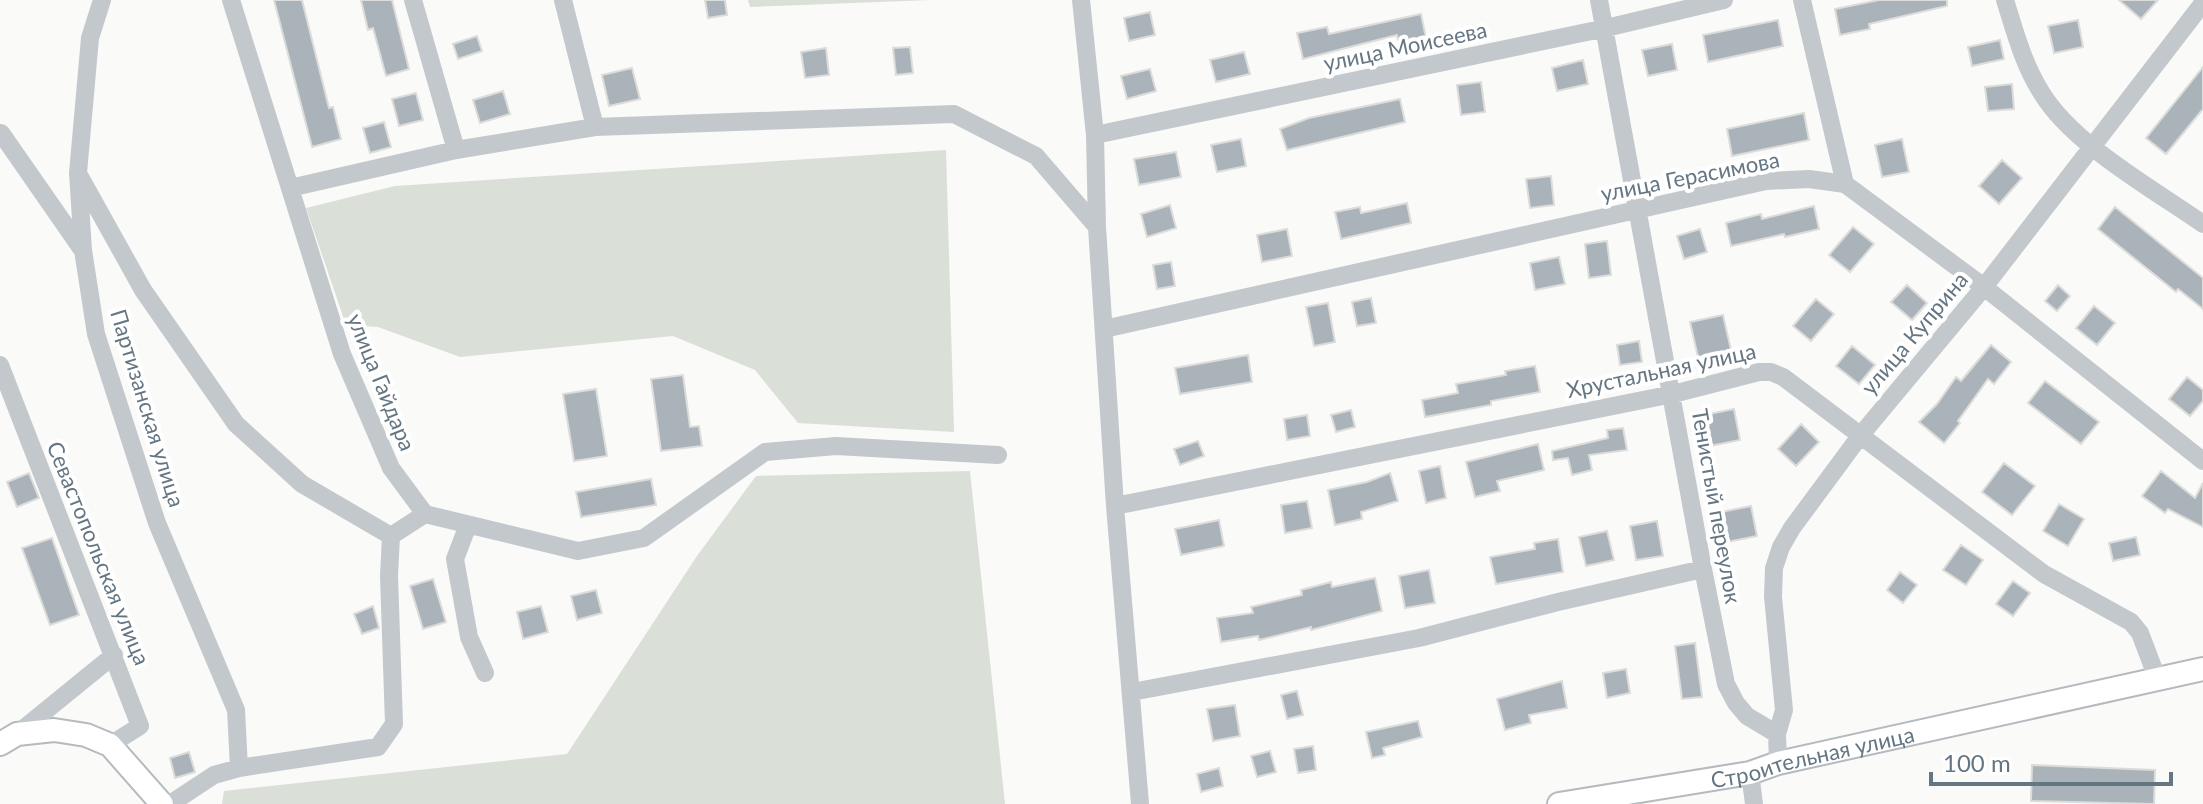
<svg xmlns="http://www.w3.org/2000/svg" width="2203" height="804" font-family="Lato,sans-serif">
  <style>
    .green { fill: #dadfd7 }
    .building { fill: #aab3b9; stroke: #dcdcda; stroke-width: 2 }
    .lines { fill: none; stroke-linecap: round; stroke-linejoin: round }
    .major-casing { stroke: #b5babe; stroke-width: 26 }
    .minor { stroke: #c3c8cc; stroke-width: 18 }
    .major { stroke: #fff; stroke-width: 22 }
    .labels { text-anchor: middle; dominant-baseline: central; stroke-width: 8; stroke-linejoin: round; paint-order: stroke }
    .street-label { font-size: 22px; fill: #657683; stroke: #fff }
  </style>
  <rect width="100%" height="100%" fill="#fafaf8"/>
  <!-- green -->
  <path class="green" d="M748 0H930L750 7Z
    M946 150 954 432 798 423 755 370 673 336 460 357 378 327 346 325 306 208 395 186Z
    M970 471 1005 804H222L224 791 567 754 697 556 756 476Z"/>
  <!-- building -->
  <path class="building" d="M274 0H302L329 108 333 107 341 139 312 147Z
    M361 0H392L409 69 386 76 373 28 368 30Z
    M705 0H725L727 15 708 18Z
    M1879 0H1947V6L1869 24 1870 29 1840 35 1835 9Z
    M2119 0H2158L2141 19Z
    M1150 12 1155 35 1129 41 1124 18Z
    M1421 14 1426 38 1399 44 1397 35 1303 59 1297 33 1327 27 1329 34Z
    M1778 20 1783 46 1708 62 1703 35Z
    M2078 20 2083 47 2054 53 2048 26Z
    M477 36 482 51 458 59 453 44Z
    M2000 40 2004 59 1972 66 1968 47Z
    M1672 44 1677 70 1648 76 1642 50Z
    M910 47 913 73 896 75 893 48Z
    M826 48 829 75 805 78 801 52Z
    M1244 52 1250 74 1216 82 1210 60Z
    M1583 60 1588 84 1557 91 1552 68Z
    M2203 67V109L2166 154 2146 138Z
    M632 68 640 99 609 106 602 75Z
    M1150 69 1156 91 1127 99 1121 76Z
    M1481 82 1485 112 1461 115 1457 85Z
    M2012 84 2014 109 1988 111 1985 87Z
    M503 91 510 114 480 123 473 100Z
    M416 93 423 120 399 126 392 99Z
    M1400 99 1405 122 1287 150 1280 129 1309 118Z
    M1804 113 1809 140 1732 156 1727 129Z
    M384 122 391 147 370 153 363 128Z
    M1241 139 1246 166 1217 172 1211 145Z
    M1902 139 1909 172 1882 177 1875 145Z
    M1176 152 1181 177 1139 185 1134 159Z
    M2002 160 2022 178 1999 204 1979 186Z
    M1551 176 1554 205 1530 208 1526 179Z
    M1407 203 1411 223 1341 239 1335 212 1360 207 1361 213Z
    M1170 205 1176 228 1147 237 1141 214Z
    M1814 206 1819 229 1785 237 1784 234 1731 246 1726 223 1761 214 1762 219Z
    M2115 207 2203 278V309L2178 289 2176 292 2098 229Z
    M1853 227 1874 244 1850 272 1829 255Z
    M1287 229 1292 256 1262 262 1257 235Z
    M1700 229 1707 252 1684 259 1677 236Z
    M1607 241 1611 275 1589 278 1585 244Z
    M1559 257 1565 284 1535 290 1530 263Z
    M1171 262 1175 286 1157 289 1153 265Z
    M1907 285 1927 303 1912 320 1891 302Z
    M2058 285 2070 296 2057 311 2045 301Z
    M1371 298 1376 323 1357 326 1352 302Z
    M1816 299 1834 314 1811 341 1793 326Z
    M1328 303 1335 342 1314 346 1306 307Z
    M2094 306 2115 323 2097 345 2076 328Z
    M1723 315 1731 350 1698 357 1690 322Z
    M1639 341 1642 362 1620 365 1617 345Z
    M1991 345 2011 362 1994 384 1988 379 1958 421 1960 423 1944 443 1919 422 1937 404 1956 377 1961 381Z
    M1852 346 1875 365 1859 384 1836 366Z
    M1248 355 1252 382 1180 394 1175 368Z
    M1535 366 1540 392 1491 401V405L1425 417 1422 400 1458 393 1456 384 1506 375 1505 371Z
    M683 375 690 427 699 426 702 446 661 451 651 379Z
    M2187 377 2203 390V401L2190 416 2169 399Z
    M2045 381 2099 422 2081 444 2028 403Z
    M596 389 607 456 574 461 563 394Z
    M1734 409 1740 440 1710 446 1704 415Z
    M1351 410 1355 427 1336 432 1331 415Z
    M1307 415 1310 436 1287 440 1284 419Z
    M1801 424 1819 442 1796 466 1778 449Z
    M1623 428 1627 450 1589 455 1592 470 1572 475 1568 458 1553 460 1552 451 1608 438 1607 430Z
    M1198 441 1204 456 1180 465 1174 449Z
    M1538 444 1544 470 1497 481 1500 491 1475 497 1466 462Z
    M2004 463 2035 486 2012 515 1982 492Z
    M1440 466 1446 498 1426 503 1419 471Z
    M2161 471 2195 498 2203 483V527L2168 509 2165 513 2142 496Z
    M29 473 39 498 17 507 7 482Z
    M1390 473 1398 501 1361 512 1362 519 1335 525 1328 490 1367 482Z
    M651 479 656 505 581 517 576 492Z
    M1307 501 1312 528 1285 533 1281 505Z
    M2059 504 2084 519 2068 546 2043 531Z
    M1751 506 1757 536 1727 542 1721 512Z
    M1219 520 1224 546 1181 555 1175 529Z
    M1657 521 1663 556 1636 560 1630 526Z
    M1607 531 1614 560 1586 566 1579 537Z
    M2136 537 2140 555 2113 561 2109 543Z
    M52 538 79 615 50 625 22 548Z
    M1558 539 1563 572 1496 584 1490 557 1535 549 1534 543Z
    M1961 545 1983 560 1966 585 1943 570Z
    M1429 570 1435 603 1405 608 1399 576Z
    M1900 572 1917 585 1903 603 1887 590Z
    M1375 578 1382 611 1311 630V627L1259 640 1258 636 1221 642 1217 618 1253 613 1251 607 1302 595 1301 590 1331 582 1332 587Z
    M433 579 446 622 423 629 410 586Z
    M2013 581 2030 593 2013 616 1996 604Z
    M596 590 602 613 577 620 571 596Z
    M373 606 379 628 362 634 354 614Z
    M541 606 548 632 523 639 517 612Z
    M1695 643 1702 697 1682 699 1675 646Z
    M1626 669 1630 693 1607 698 1603 673Z
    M1562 681 1567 708 1529 715 1531 723 1505 730 1497 699Z
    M1297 691 1303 715 1287 719 1281 695Z
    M1235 705 1240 736 1213 741 1207 709Z
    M1418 721 1422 737 1383 748 1385 755 1372 758 1366 732Z
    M1313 746 1316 770 1298 773 1294 749Z
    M1270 751 1276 772 1257 777 1251 756Z
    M189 752 195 772 175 778 170 758Z
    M2032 765 2155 770 2154 804 2031 801Z
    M1219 768 1223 786 1201 792 1197 774Z"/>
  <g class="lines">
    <!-- major casing -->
    <g class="major-casing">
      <g id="major">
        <path d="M0 744 17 734 54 730 86 735 110 745 162 804"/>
        <path id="s1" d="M1559 804 1750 773 1778 763 2203 669"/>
      </g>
    </g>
    <!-- minor -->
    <path class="minor" d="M102 0 90 38 78 173 83 250 96 334 157 523 236 710 239 768
      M231 0 342 354 391 468 425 514 578 551 644 538 765 452 836 446 998 455
      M413 0 456 150
      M563 0 595 127
      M1081 0 1095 135 1097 227 1115 506 1140 804
      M1599 0 1703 569 1726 684 1736 703 1747 716 1777 734 1778 763
      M1802 0 1845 184
      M2005 0C2015 32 2023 63 2041 92 2072 144 2153 189 2203 224
      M1 133 81 248
      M1095 135 1606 28 1724 0
      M80 177 143 290 236 424 302 484 391 536
      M290 188 456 150 595 127 954 114 1036 156 1097 227
      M1104 329 1766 181 1809 179 1845 184 1984 287 2203 461
      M0 365 140 726 110 745
      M1115 506 1673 394 1759 372H1771L1783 377 2044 574 2131 622 2140 633 2157 678
      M468 525 455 559 469 637 485 673
      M1132 692 1419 638 1558 602 1703 569
      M17 734 114 655
      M1777 734 1784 710 1773 597 1774 568 1781 547 1792 528 1860 436 1984 287 2203 3
      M1750 773 1754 804
      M170 804 214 775 239 768 378 747 394 724 389 576 391 536 425 514"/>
    <!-- major -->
    <use href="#major" class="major"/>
  </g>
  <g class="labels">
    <!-- street labels -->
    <g class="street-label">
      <text transform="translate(1405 46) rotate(-12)">улица Моисеева</text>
      <text transform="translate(1690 176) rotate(-11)">улица Герасимова</text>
      <text transform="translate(1914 333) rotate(-50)">улица Куприна</text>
      <text transform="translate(1661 370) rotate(-12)">Хрустальная улица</text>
      <text transform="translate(382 382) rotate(68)">улица Гайдара</text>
      <text transform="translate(148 408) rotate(73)">Партизанская улица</text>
      <text transform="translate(1717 506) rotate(80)">Тенистый переулок</text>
      <text transform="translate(99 553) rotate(68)">Севастопольская улица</text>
      <text stroke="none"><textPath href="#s1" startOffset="258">Строительная улица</textPath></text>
    </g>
  </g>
  <!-- scale -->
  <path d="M1931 772v12h240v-12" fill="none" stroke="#657683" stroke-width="4"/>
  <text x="1943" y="772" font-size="24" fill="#657683" stroke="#ffffff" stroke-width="6" paint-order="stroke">100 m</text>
</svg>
